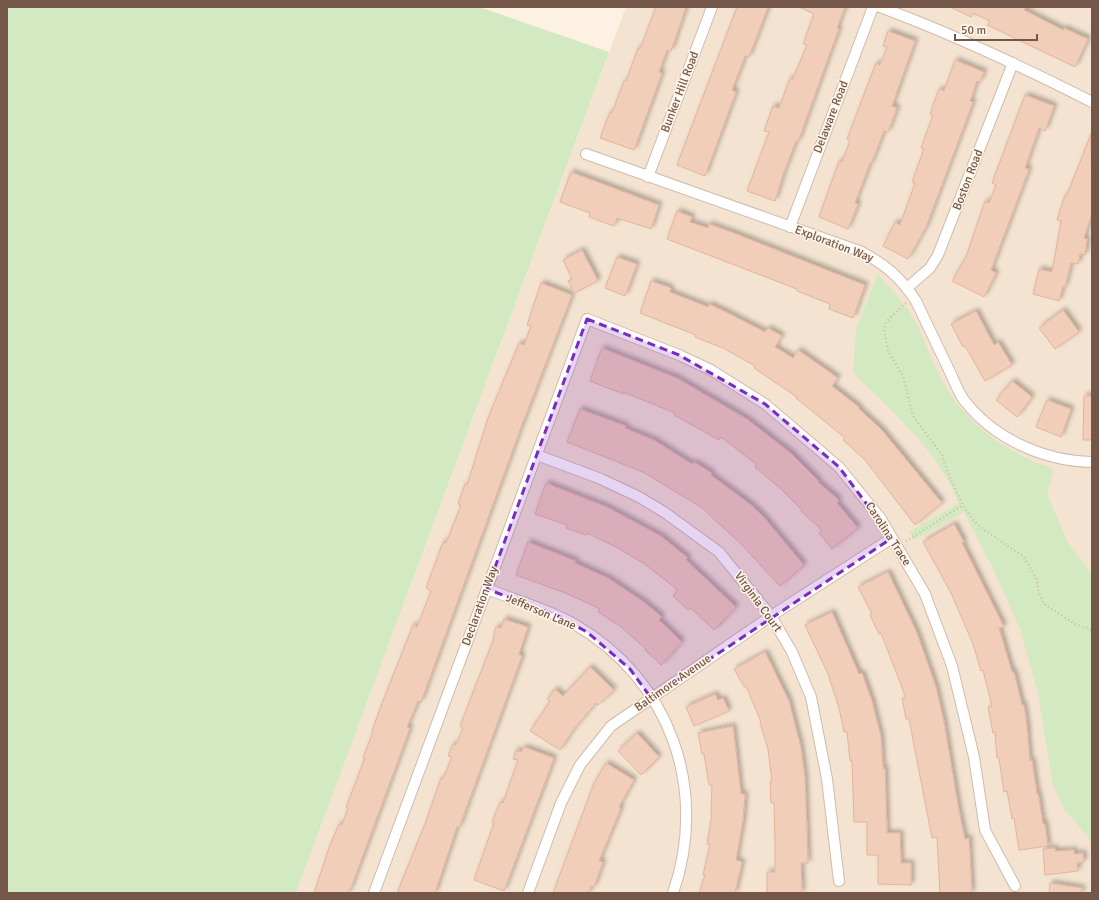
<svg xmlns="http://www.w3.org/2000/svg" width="1099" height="900" font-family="Signika,sans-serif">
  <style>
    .residential { fill: #f4e3d1 }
    .green { fill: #d3e9c1 }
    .building { fill: #f1ceba; stroke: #e4b49b; filter: url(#shadow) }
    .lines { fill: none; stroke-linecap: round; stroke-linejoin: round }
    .minor-casing { stroke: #cfbbac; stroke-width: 12 }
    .path { stroke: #d6b29e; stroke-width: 2; stroke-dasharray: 1 3; stroke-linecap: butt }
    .minor { stroke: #fff; stroke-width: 10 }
    .marked { fill: #7b2cbf; fill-opacity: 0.2; stroke: #7b2cbf; stroke-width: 3; stroke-dasharray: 8 5; stroke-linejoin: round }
    .labels { text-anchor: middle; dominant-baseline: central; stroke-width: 3; stroke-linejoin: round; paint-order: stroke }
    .street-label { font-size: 12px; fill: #745749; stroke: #fff5e8 }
  </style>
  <defs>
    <filter id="shadow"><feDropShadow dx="3" dy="-3" stdDeviation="2" flood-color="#0004"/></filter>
  </defs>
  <rect width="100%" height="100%" fill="#fcf1e2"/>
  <!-- residential -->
  <path class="residential" d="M626 7H1092V893H296Z"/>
  <!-- green -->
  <path class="green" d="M7 7H479L609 52 296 893H7Z
    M878 274C889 287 902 300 911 314 923 333 929 356 939 375 963 422 1005 453 1054 469L1047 494 1068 543 1092 575V848L1088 837 1064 809 1053 785 1038 693 1020 629 994 570 964 512 914 540 909 532 959 503C954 493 949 482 944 473 921 437 884 402 853 373L856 329Z"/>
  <!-- building -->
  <path class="building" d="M656 7H686L671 51 667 50 659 72 662 73 634 150 600 138 610 112 612 113 624 81H626L638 48 640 49Z
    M737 7H768L749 57 745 56 732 90 736 92 705 176 677 165Z
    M799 7H845L837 28 839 29 830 53 798 142 796 141 783 175 775 201 747 191 769 132 764 131 773 106 779 108 790 78 793 79 807 45 803 44 814 14Z
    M950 7H1026L1024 10 1063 30 1064 28 1088 39 1075 67 987 25 990 21 973 13 971 17Z
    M888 31 915 41 892 106 897 108 888 132 884 131 871 164 870 163 855 203 858 204 848 229 819 217 839 161 842 162 850 141 847 139 876 63 880 65 887 47 883 46Z
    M955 60 984 72 980 82 977 81 970 101 973 102 926 227 908 259 883 246 895 222 900 225 915 183 912 182 924 149 921 148 933 115 930 114 939 89 944 91Z
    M1025 95 1054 106 1045 131 1039 128 1025 168 1029 169 991 270 996 273 984 297 952 281 966 257 985 201 989 203 996 185 992 183Z
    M1091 134 1092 214 1084 238 1087 239 1085 255 1080 254 1078 264 1071 263 1065 287 1063 286 1059 301 1033 294 1039 269 1052 272 1061 221 1057 220 1065 195H1067Z
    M571 172 659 205 651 229 617 218 614 226 589 217 590 213 560 202Z
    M677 211 692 217 690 222 708 228 709 224 734 233 865 285 853 318 829 309 830 304 797 291V289L667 239Z
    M582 250 598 281 574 293 568 281 572 279 563 260Z
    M617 257 637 264 625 296 605 288Z
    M651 281 671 288 670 292 708 307 709 304 726 312 765 332 768 328 782 336 775 347 793 358 798 350 838 378 832 386 860 408 859 409 881 429 942 503 915 525 865 460 843 440 845 438 796 398 797 397 754 368 755 366 723 348 695 337 696 335 640 313Z
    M541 283 572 295 520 430 425 691 421 702 418 701 407 727 410 728 352 885 348 893H314L329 848 339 824 342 825 348 808 346 807 365 758H363L373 732 372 731 381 706 413 625 417 627 431 591 426 588 443 542 446 543 461 505 458 504 465 484 467 485 488 418 519 343 524 345 531 326 527 325Z
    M1063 310 1079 332 1055 349 1039 328Z
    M976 311 994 345 998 342 1012 365 985 381 965 346 963 347 951 324Z
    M602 348 677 378 747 419 792 454 819 481 818 482 839 500 837 503 858 528 832 549 819 533 822 530 801 511 802 510 781 489 755 467 756 464 721 437 719 440 674 415 675 413 623 392V394L590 381Z
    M1012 381 1032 397 1017 417 996 400Z
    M1084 396H1092V440H1083Z
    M1047 400 1071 409 1061 437 1036 427Z
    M580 409 626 426 625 428 654 440 692 464 694 462 712 473 711 475 750 504 762 515 804 565 780 586 741 544 701 507 643 472 567 442Z
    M546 483 607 507 661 536 688 558 686 560 736 607 714 630 691 608 688 610 673 596 678 590 643 563 616 547 587 533 586 535 566 528 567 525 535 514Z
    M954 524 964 542 962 543 1004 627 999 628 1012 672H1014L1022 705H1024L1027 726 1030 761 1032 760 1037 794 1038 793 1043 824H1045L1048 846 1019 850 1014 818 1012 819 1007 791 1004 792 999 758H997L995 732 993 733 988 707 992 706 983 670 981 671 973 644 951 593 923 542Z
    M528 542 576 561 575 563 608 578 644 602 662 617 659 620 682 642 661 665 645 650 646 649 620 626 598 612 600 609 568 594 516 575Z
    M888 572 917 633 936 687 944 722 959 811 965 839 969 838 972 893H940L937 837 932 838 909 719H906L902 698H906L881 633 879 634 870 615 872 614 858 587Z
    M832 612 859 674 862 673 872 701 881 737 883 769 885 768 887 833H900L901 863H911V885L878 884V855H867V822H854L852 761H850L847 732H844L839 708 828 674 805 625Z
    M504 619 528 627 519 654 522 656 459 828 457 827 435 893H397L425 824 441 778 443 779 452 757 448 756 453 744 456 745 463 728 460 726 494 638 493 637 496 627 501 628Z
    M765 652 789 701 801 748 805 778 807 832 808 863H801L802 893H767V872H775V842L774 803H771L770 782H772L768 749 760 723 761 722 746 686 744 687 734 669Z
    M590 667 614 690 598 705 596 703 573 730 560 750 530 731 550 702 547 699 555 689 563 696Z
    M715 694 718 700 723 698 729 711 694 726 686 707Z
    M733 726 741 794H745L743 820 736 860 742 862 735 893H699L705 875H703L710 844H707L712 814H711L712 785H709L704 754H702L698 733Z
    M637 733 659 757 641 775 618 751Z
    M524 747 554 758 504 891 474 880 494 823 492 822 500 802 503 803 518 760 513 759 516 750 521 752Z
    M606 763 634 780 619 807 621 808 599 861 603 862 594 887 591 886 589 893H553L594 783Z
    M1055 848V851L1074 850V854L1083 853 1084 862 1077 863 1078 871 1045 875 1043 849Z
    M1050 883 1082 888V893H1049Z"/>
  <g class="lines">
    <!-- minor casing -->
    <g class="minor-casing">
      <path id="minor" d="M880 7C953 34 1023 67 1092 102
        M586 154 862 252C887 266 900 277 916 301 927 324 938 347 949 370 954 380 958 392 964 400 994 439 1044 461 1092 462
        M648 177 712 7
        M790 227 873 7
        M907 288 930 268 938 255 1013 63
        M537 455 601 479 639 497 664 512 719 552 771 616 792 652 811 697 827 779 839 881
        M487 589C515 600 547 609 574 624 670 679 709 789 673 893
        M374 893 587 319 679 355 711 370 765 404 839 467 881 519 925 594 952 666 974 757 985 830 1015 886
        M528 893 561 803 580 765 611 726 771 616 892 538"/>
    </g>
    <!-- path -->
    <path class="path" d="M906 303 886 322 884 330 888 351 903 376 913 416 942 455 949 476 963 505 973 520 983 529 1024 557 1036 578 1040 596 1044 604 1075 624 1092 630
      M906 541 963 505"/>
    <!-- minor -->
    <use href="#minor" class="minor"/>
  </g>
  <!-- marked area -->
  <path class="marked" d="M587 319 679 355 765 404 839 467 892 538 651 698 630 669 587 632 558 616 487 589Z"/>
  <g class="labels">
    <!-- street labels -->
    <g class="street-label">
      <text transform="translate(680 92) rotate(-69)">Bunker Hill Road</text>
      <text transform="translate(831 117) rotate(-69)">Delaware Road</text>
      <text transform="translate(968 180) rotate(-69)">Boston Road</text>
      <text transform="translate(834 244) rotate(21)">Exploration Way</text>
      <text transform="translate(888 534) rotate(57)">Carolina Trace</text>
      <text transform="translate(758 602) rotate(54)">Virginia Court</text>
      <text transform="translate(480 606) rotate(-70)">Declaration Way</text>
      <text transform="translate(541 612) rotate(23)">Jefferson Lane</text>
      <text transform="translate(673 683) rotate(-35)">Baltimore Avenue</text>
    </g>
  </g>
  <!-- border -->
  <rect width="1099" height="900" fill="none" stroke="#745749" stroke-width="16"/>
  <!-- scale -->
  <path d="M955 34v6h82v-6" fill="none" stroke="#745749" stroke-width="2"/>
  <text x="961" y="34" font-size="12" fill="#745749" stroke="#fff5e8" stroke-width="3" paint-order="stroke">50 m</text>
</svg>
